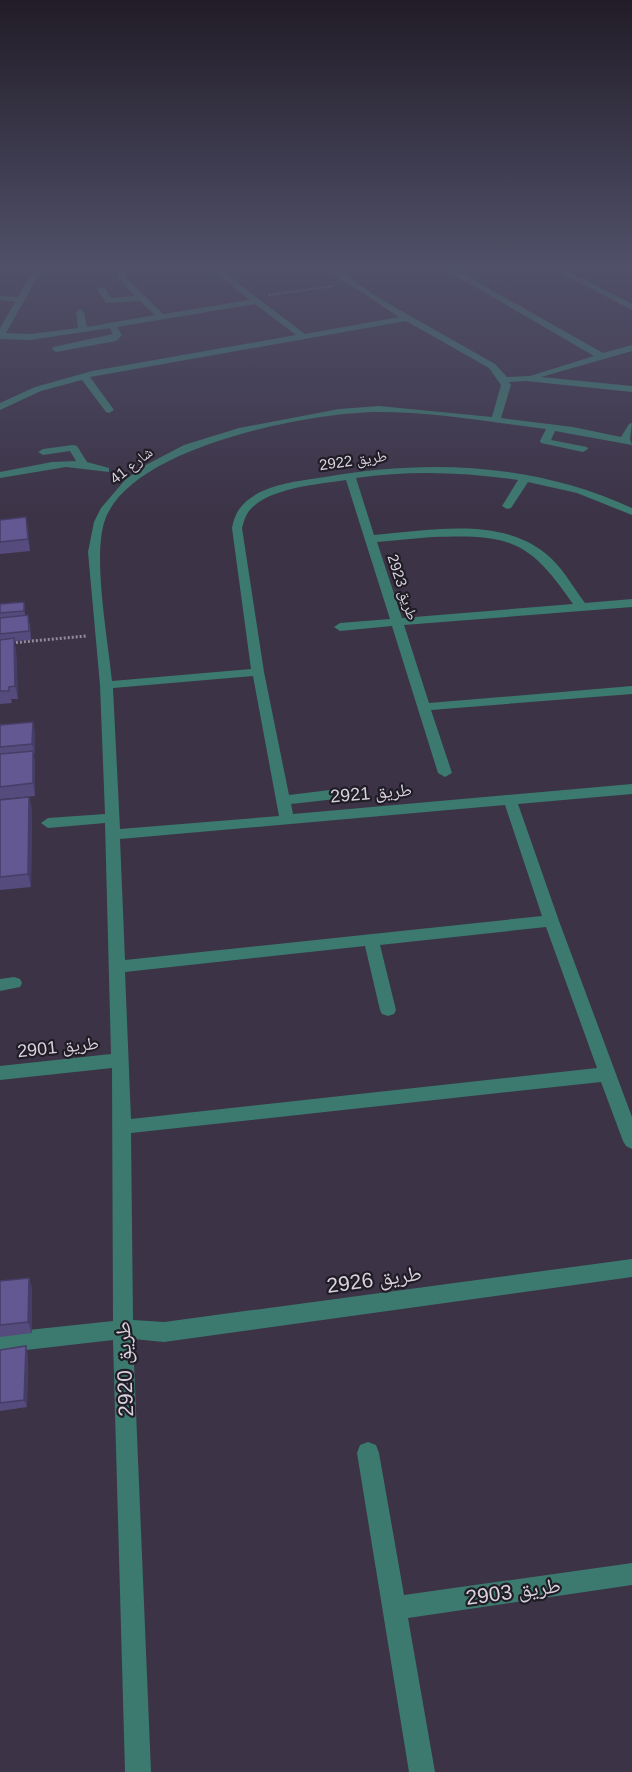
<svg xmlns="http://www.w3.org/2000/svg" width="632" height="1772" font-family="Helvetica,'Noto Naskh Arabic',sans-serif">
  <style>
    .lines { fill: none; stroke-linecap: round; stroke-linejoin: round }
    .path-far1 { stroke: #928b9b; stroke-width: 2; stroke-dasharray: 1.5 1.5; stroke-linecap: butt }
    .path { stroke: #928b9b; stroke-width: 3; stroke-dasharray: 2 2; stroke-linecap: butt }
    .minor { fill: #3c7a6f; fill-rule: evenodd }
    .wall { fill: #554c7d }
    .shaded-wall { fill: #453e66 }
    .building { fill: #635891; stroke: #453e66; stroke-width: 1.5 }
    .labels { text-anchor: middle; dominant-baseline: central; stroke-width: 4.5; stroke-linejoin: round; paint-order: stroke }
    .far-street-label { font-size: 15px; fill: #d8d3df; stroke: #211d26 }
    .street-label { font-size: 18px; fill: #d8d3df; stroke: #211d26 }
    .near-street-label { font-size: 21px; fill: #d8d3df; stroke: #211d26 }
  </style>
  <rect width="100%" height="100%" fill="#3c3347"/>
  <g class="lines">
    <!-- path-far1 -->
    <path class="path-far1" d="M269 295 333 286"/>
    <!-- path -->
    <path class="path" d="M0 644 86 636"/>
    <!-- minor -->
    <path class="minor" d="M37 264H45L6 333 30 334 78 328 76 312 80 309 84 312 87 327 155 315 140 301 106 303 97 289 104 287 111 298 135 296 117 277C126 266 136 264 150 264L130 272 125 277 163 314 250 300 204 264H213L305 334 399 317 319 264H328L384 301 495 364 507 377 530 376 594 356 436 264H446L452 267 481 264 458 271 603 353 632 345V351L541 377 632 386V392L526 381 509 382 511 385 501 418 573 427 621 437 629 424 632 423 630 439 632 445 555 431 551 440 587 447 588 449 583 452 541 443 540 441 546 429C491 422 434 412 379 412 311 412 126 447 104 523 93 561 108 639 112 681L251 669 232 528C233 522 235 516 238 511 254 485 298 481 325 477 428 459 535 463 632 508V515L577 493 528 482 511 508 507 509 502 506 518 480C464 472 411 470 356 478L374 535C428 531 499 516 545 553 562 566 572 586 585 603L632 599V607L404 625 429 703 632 686V694L431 710 452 773 445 777 438 773 392 626 340 631 334 627 340 623 390 619 346 480C319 484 267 488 249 511 245 516 244 522 242 528L264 672 289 795 354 787 361 792 354 797 291 804 293 814 632 784V794L518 804 559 921 632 1117V1149L626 1146 623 1141 601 1082 131 1133 133 1320 164 1322 632 1259V1277L164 1342 133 1339 151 1772H125L113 1340 0 1353V1333L113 1321 112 1068 0 1080V1066L111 1054 105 823 48 828 41 823 48 818 105 814 100 685 88 552 94 522 101 508 125 480 142 467 184 445 239 428 339 409 379 406 492 417 501 385 489 368 406 321 90 377 114 410 109 413 106 412 82 380 41 391 0 410V403L35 387 92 371 296 335 255 304 117 327 122 335 116 341 56 352 52 349 53 347 113 334 110 328 30 340 0 339V328L15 302 0 300V296L18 297ZM432 537C510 534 529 540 573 604L402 618 377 542ZM253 676 279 816 120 829 113 688ZM505 805 542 916 125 960 120 839ZM546 927 597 1068 131 1119 125 972 365 946 380 1010 382 1014 388 1016 394 1014 396 1010 380 945Z
      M544 264H554L632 304V310Z
      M73 445 77 446 87 462 109 468V472L66 467 0 478V472L52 462 76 461 70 451 43 455 38 452 43 449Z
      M14 977 20 979 22 983 20 987 0 991V979Z
      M368 1442 376 1445 379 1453 404 1595 632 1563V1585L408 1618 435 1772H409L357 1453 360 1445Z"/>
  </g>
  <!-- wall -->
  <path class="wall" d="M26 517 30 551 0 554V520Z
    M24 602 25 616 30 624 31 640 14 641 16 650 18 699H11L12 703 0 704V604Z
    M33 722 35 734 34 756 35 763V796L0 799V725Z
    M29 797 32 810 31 887 0 890V800Z
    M29 1278 32 1289V1333L0 1337V1281Z
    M0 1350 28 1354 27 1407 0 1411Z"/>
  <!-- shaded-wall -->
  <path class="shaded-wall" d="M26 517 28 529 30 551 28 539Z
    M14 638 16 650 18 699 15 686Z
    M33 722 35 734V756L32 744Z
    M33 751 35 763V796L33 783Z
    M29 797 32 810 31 887 28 874Z
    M29 1278 32 1289V1333L28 1322Z
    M26 1346 28 1354 27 1407 24 1400Z"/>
  <!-- building -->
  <path class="building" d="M26 517 28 539 0 542V520Z
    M24 602V611L0 613V604Z
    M28 615 29 631 0 634V618Z
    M14 638 15 686 9 687V691H0V640Z
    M33 722 32 744 0 747V725Z
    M33 751V783L0 787V754Z
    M29 797 28 874 0 877V800Z
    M29 1278 28 1322 0 1325V1281Z
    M26 1346 24 1400 0 1403V1350Z"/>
  <!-- sky -->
  <linearGradient id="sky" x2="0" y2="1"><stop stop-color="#211c27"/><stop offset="0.52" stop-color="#505069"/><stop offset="1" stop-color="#505069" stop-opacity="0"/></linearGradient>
  <rect width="632" height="512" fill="url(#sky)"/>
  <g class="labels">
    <!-- far-street labels -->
    <g class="far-street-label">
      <text transform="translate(353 460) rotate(-8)">طريق 2922</text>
      <text transform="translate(131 465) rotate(-38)">شارع 41</text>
      <text transform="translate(403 587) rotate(72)">طريق 2923</text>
    </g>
    <!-- street labels -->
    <g class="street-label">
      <text transform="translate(371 793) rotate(-5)">طريق 2921</text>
      <text transform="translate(58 1047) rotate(-6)">طريق 2901</text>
    </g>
    <!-- near-street labels -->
    <g class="near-street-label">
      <text transform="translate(374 1279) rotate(-8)">طريق 2926</text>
      <text transform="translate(124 1369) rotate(-92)">طريق 2920</text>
      <text transform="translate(513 1591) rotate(-8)">طريق 2903</text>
    </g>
  </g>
</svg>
